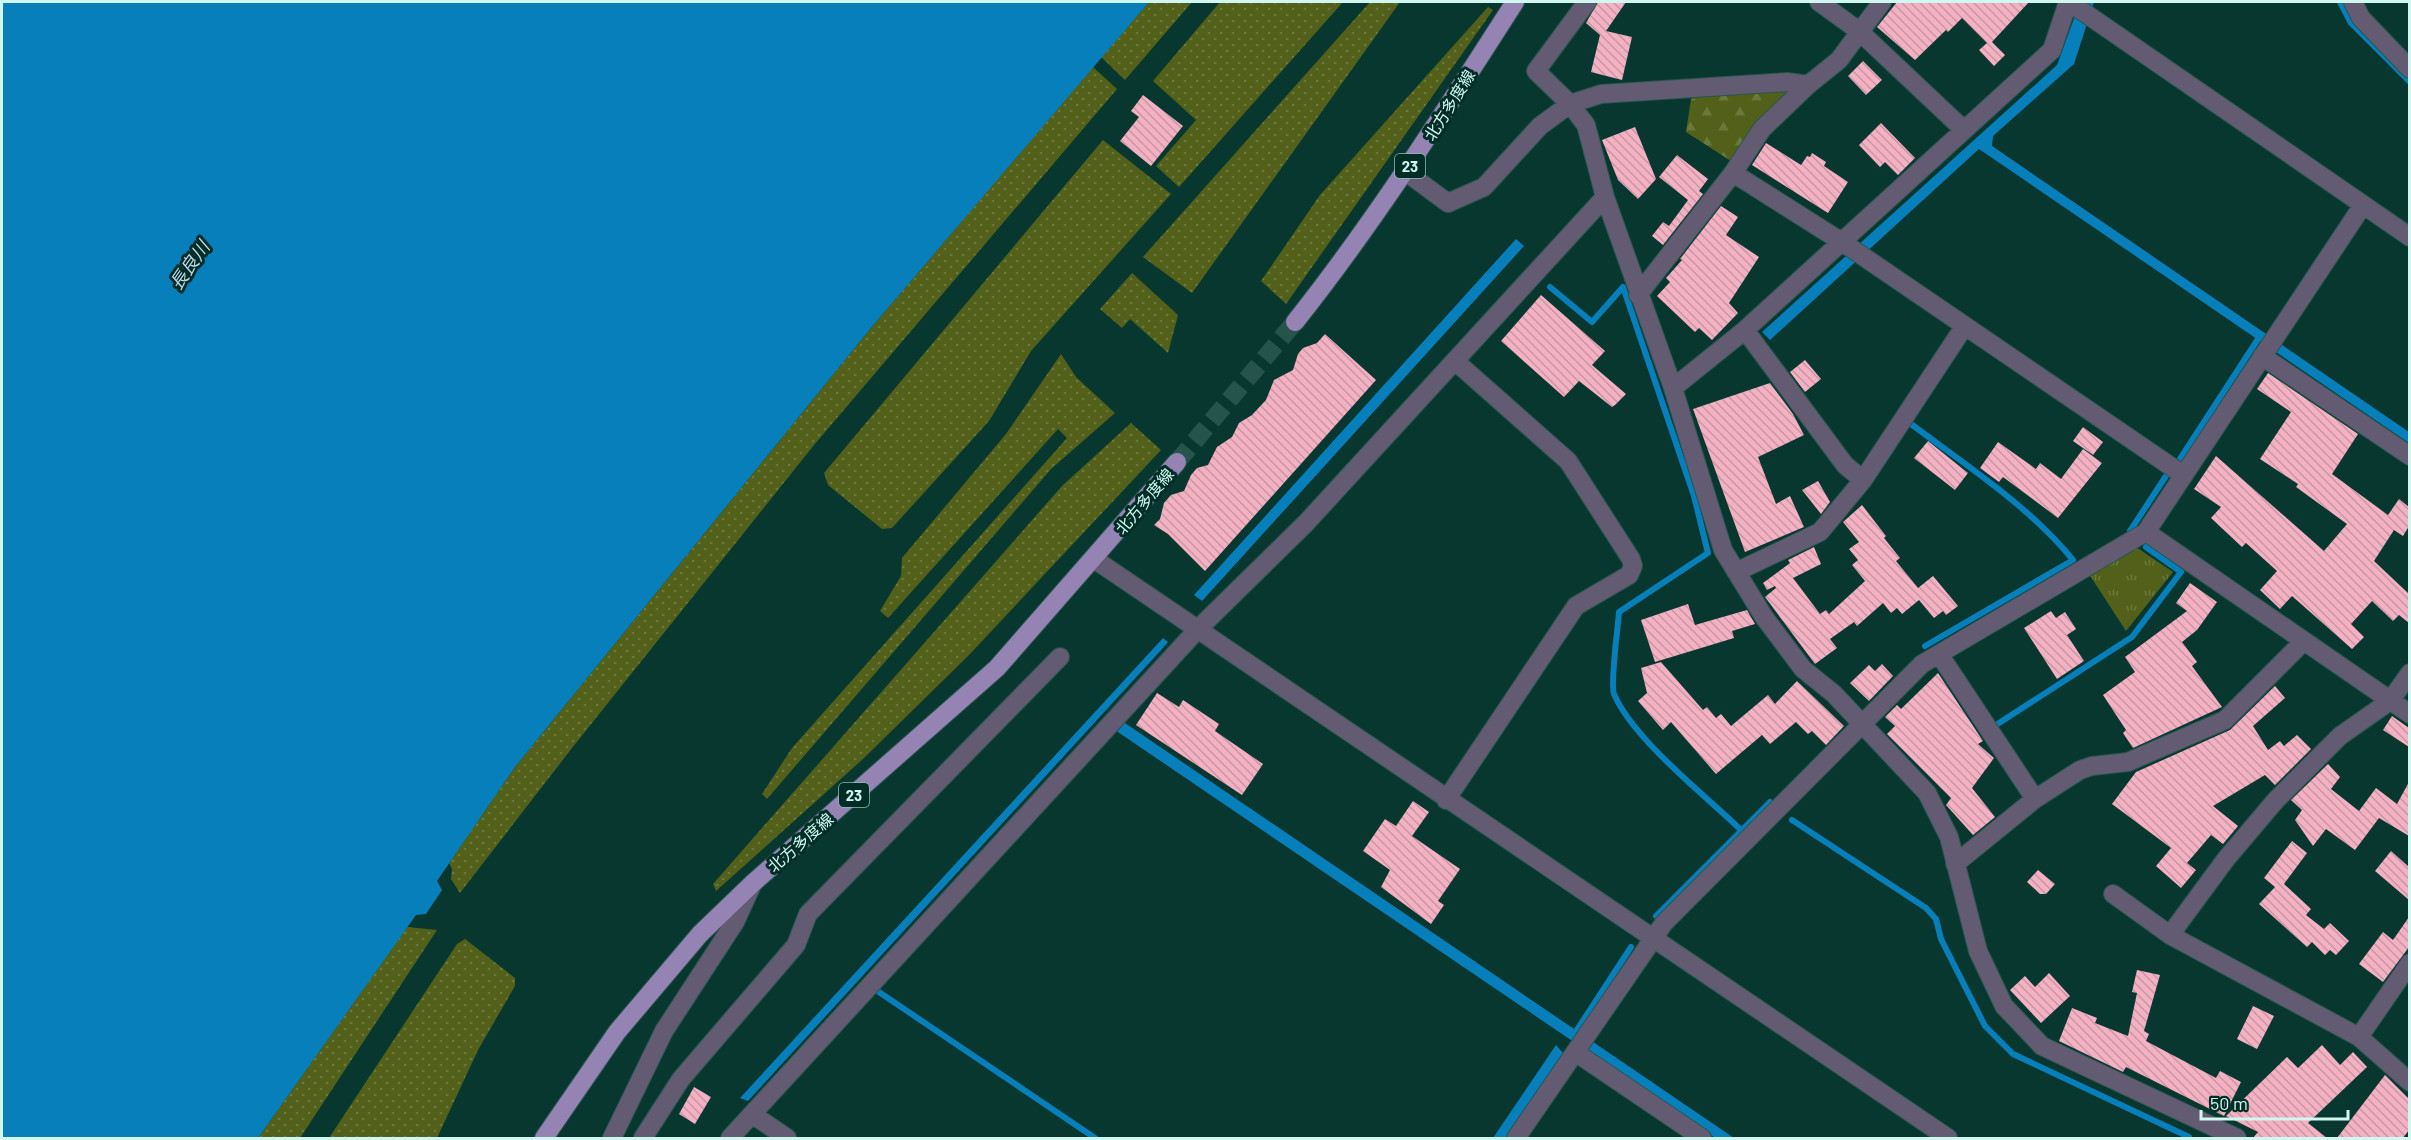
<svg xmlns="http://www.w3.org/2000/svg" width="2411" height="1140" font-family="Barlow,'Noto Sans JP',sans-serif">
  <style>
    .grass { fill: url(#grass-dots) }
    .forest { fill: url(#forest-firs) }
    .park { fill: url(#park-tufts) }
    .water { fill: #077fbb }
    .lines { fill: none; stroke-linecap: round; stroke-linejoin: round }
    .stream { stroke: #077fbb; stroke-width: 6 }
    .building { fill: url(#building-back-hatch) }
    .primary-tunnel { stroke: #26544d; stroke-width: 18; stroke-dasharray: 18 9; stroke-linecap: butt }
    .minor-casing { stroke: #28564f; stroke-width: 20 }
    .tertiary-casing { stroke: #28564f; stroke-width: 20 }
    .primary-casing { stroke: #28564f; stroke-width: 20 }
    .minor { stroke: #625b72; stroke-width: 18 }
    .tertiary { stroke: #625b72; stroke-width: 18 }
    .primary { stroke: #9584b3; stroke-width: 18 }
    .labels { text-anchor: middle; dominant-baseline: central; stroke-width: 6; stroke-linejoin: round; paint-order: stroke }
    .shield { fill: #002d26; stroke: #92bbb3; stroke-width: 1.5 }
    .shield-label { font-size: 15px; font-weight: bold; fill: #d1f8f0 }
    .street-label { font-size: 16px; fill: #d1f8f0; stroke: #002d26 }
    .water-label { font-size: 18px; font-style: italic; fill: #c0d9ed; stroke: #002d26 }
  </style>
  <defs>
    <pattern id="grass-dots" width="8" height="8" patternUnits="userSpaceOnUse" patternTransform="scale(1.5)"><rect width="8" height="8" fill="#52601a"/><path d="M2 2h.1M6 6h.1" fill="none" stroke="#6a783c" stroke-width="1.8" stroke-linecap="round"/></pattern>
    <pattern id="forest-firs" width="22" height="20" patternUnits="userSpaceOnUse" patternTransform="scale(1.5)"><rect width="22" height="20" fill="#52601a"/><path d="M5 1l3.5 6h-7zM16 11l3.5 6h-7z" fill="#6a783c"/></pattern>
    <pattern id="park-tufts" width="24" height="20" patternUnits="userSpaceOnUse" patternTransform="scale(1.5)"><rect width="24" height="20" fill="#52601a"/><path d="M3 7l-1-3M5 7V3M7 7l1-3M15 17l-1-3M17 17v-4M19 17l1-3" fill="none" stroke="#6a783c"/></pattern>
    <pattern id="building-back-hatch" width="6" height="6" patternUnits="userSpaceOnUse" patternTransform="scale(1.5)"><rect width="6" height="6" fill="#f5b1c4"/><path d="M-1 5l2 2M0 0l6 6M5-1l2 2" fill="none" stroke="#c897a5"/></pattern>
  </defs>
  <rect width="100%" height="100%" fill="#083730"/>
  <!-- grass -->
  <path class="grass" d="M1149 2H1192L1125 80 1101 57Z
    M1220 2H1343L1179 187 1156 166 1196 120 1153 81Z
    M1370 2H1400L1192 293 1143 257Z
    M1488 7 1493 10 1286 304 1261 281 1320 195Z
    M1093 67 1117 89 814 445 572 748 460 893 451 879 452 869 449 863 515 767 870 329Z
    M1103 140 1171 194 1031 351 989 421 892 528 882 529 828 485 824 473Z
    M1132 273 1178 315 1168 353 1130 319 1122 328 1100 309Z
    M1061 354 1076 377 1115 413 1051 469 767 799 762 794 792 748 1067 438 1058 429 888 618 880 611 901 576 902 558 1006 434Z
    M1131 423 1161 450 969 655 863 759 716 891 713 884 1062 486Z
    M407 927 437 930 300 1138H258Z
    M465 939 515 978V986L478 1050 437 1138H329L457 944Z"/>
  <!-- forest -->
  <path class="forest" d="M1790 89V95L1734 163 1686 132 1691 99 1709 94Z"/>
  <!-- park -->
  <path class="park" d="M2136 547 2173 572 2126 631 2089 574Z"/>
  <!-- water -->
  <path class="water" d="M2 2H1149L870 329 515 767 437 881 442 890 426 914 416 915 258 1138H2Z
    M2080 2H2094L2074 64 1993 136 1992 146 2409 432V443L1979 149 1770 340 1762 332 2057 65Z
    M1516 239 1524 246 1202 601 1194 595Z
    M1163 638 1168 642 1162 649 748 1101 740 1098Z
    M1122 721 1734 1138H1715L1115 730Z
    M1556 1045 1564 1054 1506 1138H1493Z"/>
  <g class="lines">
    <!-- stream -->
    <path class="stream" d="M2340 2 2351 23 2410 82
      M1550 287 1592 322 1623 287 1694 496 1708 553 1619 612C1618 627 1610 684 1614 694 1633 739 1706 796 1742 831
      M1911 424C1967 466 2029 506 2073 560L1925 646
      M2180 459 2258 339
      M2130 531 2166 476
      M1996 725 2132 637 2181 572 2146 547
      M1792 820 1926 908 1936 919 1941 939 1985 1026 2013 1054 2189 1137
      M1656 916 1770 802
      M876 990 1095 1138
      M1573 1036 1631 947"/>
  </g>
  <!-- building -->
  <path class="building" d="M1598 2H1626L1606 31 1632 37 1622 80 1591 72 1600 35 1586 23Z
    M1897 2H2029L1992 42 2005 55 1994 66 1979 50 1987 43 1962 18 1948 32 1946 30 1915 60 1877 27Z
    M1863 61 1882 80 1866 95 1848 76Z
    M1143 95 1183 126 1151 166 1120 141 1139 117 1131 111Z
    M1881 123 1915 158 1898 175 1885 162 1880 167 1859 145Z
    M1635 127 1656 179 1638 199 1618 180 1602 140Z
    M1766 143 1801 165 1807 156 1810 157 1812 153 1826 162 1824 166 1848 182 1828 213 1752 165Z
    M1677 155 1708 179 1699 191 1703 194 1663 245 1652 236 1663 222 1669 226 1688 200 1659 177Z
    M1721 206 1738 217 1726 235 1759 257 1729 303 1738 313 1712 340 1699 328 1695 332 1657 296 1670 282 1666 278 1682 260 1680 259Z
    M1541 295 1605 351 1592 365 1626 394 1615 405 1612 407 1579 381 1564 397 1501 341Z
    M1325 334 1376 380 1205 571 1168 534 1154 525 1160 519 1164 503 1171 495 1184 491 1191 475 1197 468 1208 465 1217 447 1232 437 1239 423 1252 415 1266 400 1274 380 1293 370 1298 354 1303 348 1317 343Z
    M1805 360 1821 379 1805 392 1790 372Z
    M2268 373 2358 434 2332 474 2388 515 2399 499 2409 507V526L2403 536 2394 530 2374 561 2409 594V623L2399 615 2393 621 2372 601 2351 624 2364 637 2352 649 2292 596 2280 609 2260 590 2277 571 2246 543 2242 547 2211 518 2221 507 2194 489 2216 456 2324 551 2347 524 2296 487 2298 484 2260 459 2291 412 2257 389Z
    M1770 383 1793 414 1804 435 1758 457 1776 504 1790 496 1804 527 1745 552 1693 409Z
    M2083 427 2103 442 2093 455 2073 441Z
    M1928 441 1968 473 1955 490 1914 458Z
    M1998 442 2036 469 2040 463 2061 479 2083 449 2102 463 2058 518 2003 477 1999 482 1980 468Z
    M1818 481 1830 502 1821 514 1802 490Z
    M1862 505 1886 536 1884 538 1900 558 1896 561 1918 588 1933 576 1958 606 1946 615 1943 611 1934 618 1919 600 1902 614 1897 608 1891 613 1883 603 1857 626 1854 622 1830 639 1837 648 1815 664 1765 597 1776 588 1775 586 1767 590 1763 583 1790 563 1788 560 1814 547 1821 564 1793 578 1820 614 1826 610 1829 614 1865 581 1852 565 1858 560 1849 549 1859 542 1843 522Z
    M2190 583 2217 602 2197 630 2182 642 2197 662 2192 666 2222 707 2133 748 2123 733 2126 730 2103 695 2135 672 2125 657 2187 611 2176 603Z
    M1688 604 1695 625 1747 610 1755 624 1732 631 1734 638 1655 662 1641 620Z
    M2051 611 2056 618 2065 612 2076 629 2067 635 2084 661 2057 679 2024 628Z
    M1661 662 1703 710 1707 707 1716 718 1721 714 1731 726 1768 695 1775 704 1797 681 1844 726 1826 745 1812 731 1808 734 1796 722 1770 744 1762 735 1716 774 1671 722 1663 730 1638 701 1647 693 1641 668Z
    M1882 664 1893 676 1869 701 1850 683 1869 665 1875 671Z
    M1938 673 1983 741 1978 744 1994 758 1972 788 1995 817 1973 835 1946 805 1951 798 1887 734 1895 726 1885 717 1897 705 1901 709Z
    M2275 686 2285 698 2253 726 2268 750 2280 741 2284 746 2297 735 2311 749 2275 785 2265 775 2213 806 2238 826 2223 844 2211 835 2187 863 2196 870 2181 888 2156 866 2171 848 2112 804 2136 772 2230 730Z
    M1157 693 1179 707 1183 700 1219 724 1215 731 1263 764 1242 795 1136 725Z
    M2392 716 2409 728V747L2383 730Z
    M2328 764 2340 777 2331 789 2359 811 2376 788 2397 804 2409 782V836L2379 818 2355 850 2326 829 2313 846 2295 820 2302 810 2291 800Z
    M1413 801 1429 812 1412 836 1460 869 1438 901 1444 905 1431 924 1381 887 1390 870 1363 851 1385 819 1396 826Z
    M2292 841 2307 853 2284 884 2311 909 2306 915 2324 929 2330 923 2349 941 2336 955 2330 950 2325 955 2312 942 2307 947 2259 904 2275 887 2264 878Z
    M2391 851 2409 867V900L2375 871Z
    M2038 870 2055 884 2046 894H2040L2027 882Z
    M2409 917V947L2383 982 2359 964 2383 932 2393 940Z
    M2137 970 2160 975 2144 1031 2149 1034 2146 1041 2216 1078 2220 1071 2241 1082 2224 1116 2126 1067 2123 1072 2059 1041 2072 1008 2097 1018 2095 1023 2128 1036 2137 993 2132 992Z
    M2049 973 2070 996 2041 1023 2010 990 2025 976 2035 987Z
    M2253 1006 2274 1016 2257 1049 2237 1039Z
    M2322 1045 2340 1065 2353 1052 2367 1067 2308 1123 2327 1138H2253L2258 1132 2226 1116 2287 1057 2298 1068Z
    M2385 1075 2409 1099V1130L2403 1138H2337Z
    M694 1087 711 1097 695 1124 679 1114Z"/>
  <g class="lines">
    <!-- primary-tunnel -->
    <path class="primary-tunnel" d="M1177 462 1295 322"/>
    <!-- minor casing -->
    <g class="minor-casing">
      <path id="minor" d="M1587 2 1536 71 1570 104 1586 125 1605 197 1673 388 1723 550 1764 617 1803 669 1834 694 1927 793 1949 837 1978 951 2004 1006 2042 1046 2237 1138
        M1819 2 1859 31 1964 130
        M2069 2 2410 237
        M2353 2 2361 18 2410 69
        M1406 172 1448 203 1484 187 1540 126 1570 104 1601 94 1787 82 1808 85 1839 60 1882 2
        M1733 173 1842 242 2182 474
        M1638 295 1733 173 1762 129 1808 85
        M1745 330 1845 465 1863 480
        M2262 356 2410 456
        M1673 388 1745 330 2052 50 2068 2
        M2146 532 2410 714
        M1736 572 1820 532 1863 480 1964 327
        M1939 654 2035 799
        M2410 673 2390 701 2340 736 2276 800 2226 859 2170 935 2359 1037 2410 1082
        M1955 864 2035 799 2080 770 2092 766 2128 762 2225 720 2303 642
        M2113 894 2170 935
        M2359 1037 2410 963
        M1575 1052 1702 1138
        M752 1114 787 1138
        M612 1138 664 1031 735 922 752 885
        M643 1138 681 1079 796 945 808 914 1060 657
        M730 1138 1198 629 1306 523 1605 197
        M1516 1138 1664 923 1922 664 2146 532 2363 205"/>
    </g>
    <!-- tertiary casing -->
    <g class="tertiary-casing">
      <path id="tertiary" d="M1094 559 1948 1138
        M1446 800 1576 606 1629 575 1633 566 1631 559 1568 461 1455 361"/>
    </g>
    <!-- primary casing -->
    <g class="primary-casing">
      <path id="primary" d="M1295 322C1376 220 1445 111 1515 2
        M544 1138 617 1032 700 934 753 883 997 668 1177 462"/>
    </g>
    <!-- minor -->
    <use href="#minor" class="minor"/>
    <!-- tertiary -->
    <use href="#tertiary" class="tertiary"/>
    <!-- primary -->
    <use href="#primary" class="primary"/>
  </g>
  <g class="labels">
    <!-- shield labels -->
    <g class="shield">
      <rect x="1395" y="154" width="30" height="24" rx="4.5"/>
      <rect x="839" y="783" width="30" height="24" rx="4.5"/>
    </g>
    <g class="shield-label">
      <text x="1410" y="166">23</text>
      <text x="854" y="795">23</text>
    </g>
    <!-- street labels -->
    <g class="street-label">
      <text transform="translate(1449 105) rotate(-58)">北方多度線</text>
      <text transform="translate(1144 501) rotate(-50)">北方多度線</text>
      <text transform="translate(800 842) rotate(-41)">北方多度線</text>
    </g>
    <!-- water labels -->
    <g class="water-label">
      <text transform="translate(189 265) rotate(-55)">長良川</text>
    </g>
  </g>
  <!-- border -->
  <rect width="2411" height="1140" fill="none" stroke="#d1f8f0" stroke-width="6"/>
  <!-- scale -->
  <path d="M2201 1110v9h147v-9" fill="none" stroke="#d1f8f0" stroke-width="3"/>
  <text x="2210" y="1110" font-size="18" fill="#d1f8f0" stroke="#002d26" stroke-width="4.5" paint-order="stroke">50 m</text>
</svg>
